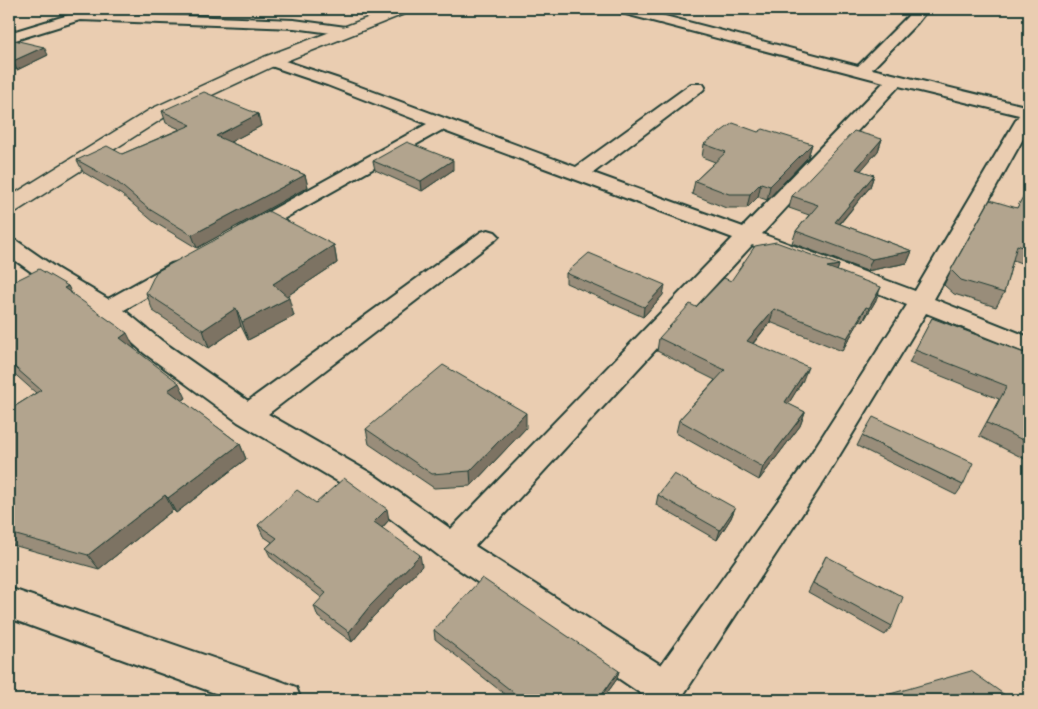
<svg xmlns="http://www.w3.org/2000/svg" width="1038" height="709" font-family="Dekko,sans-serif">
  <style>
    .lines { fill: none; stroke-linecap: round; stroke-linejoin: round }
    .minor-casing { stroke: #1f3d34; stroke-width: 4 }
    .secondary-casing { stroke: #1f3d34; stroke-width: 3 }
    .minor { fill: #eacdb1; fill-rule: evenodd }
    .secondary { fill: #eacdb1; fill-rule: evenodd }
    .wall { fill: #998d7a; stroke: #1f3d34 }
    .shaded-wall { fill: #7d7363; stroke: #1f3d34 }
    .building { fill: #b2a48e; stroke: #1f3d34 }
  </style>
  <rect width="100%" height="100%" fill="#eacdb1"/>
  <filter id="ink" filterUnits="userSpaceOnUse"><feTurbulence type="fractalNoise" baseFrequency=".02" numOctaves="2"/><feDisplacementMap in="SourceGraphic" scale="10" xChannelSelector="R" yChannelSelector="G"/><feConvolveMatrix kernelMatrix="1 2 1 2 8 2 1 2 1" color-interpolation-filters="sRGB"/></filter>
  <g filter="url(#ink)">
    <g class="lines">
      <!-- minor casing -->
      <g class="minor-casing">
        <path id="minor" d="M88 9H100L101 13 294 20 346 27 351 28 353 31 351 34 346 35 294 28 80 20 9 42V33Z
          M616 9H638L858 66 907 17 912 9H928L917 23 872 69 1029 107V128L934 299 1029 337V354L926 313 825 479 680 700H641L643 695 442 558 354 491 238 422 144 353 100 314 40 278 9 256V240L17 241 56 268 108 299 171 264 179 262 187 264 190 269 187 274 124 310 162 341 248 401 481 232 488 230 495 232 499 236 495 240 268 414 374 475 451 529 733 238 442 130 253 236 246 238 239 236 236 232 239 228 427 124 327 85 265 64 262 61 265 58 270 56 339 79 576 167 691 84H703L705 87 703 90 593 173 743 227 884 82 618 12ZM899 86 1019 115 915 291 762 234ZM752 245 849 281 907 305 805 463 661 665 475 546Z
          M9 588 283 682 296 687 301 700H234L9 618Z"/>
      </g>
      <!-- secondary casing -->
      <g class="secondary-casing">
        <path id="secondary" d="M391 9H411L409 12 276 65 165 117 17 211 9 213V197L151 109 264 57Z"/>
      </g>
      <!-- minor -->
      <use href="#minor" class="minor"/>
      <!-- secondary -->
      <use href="#secondary" class="secondary"/>
    </g>
    <!-- wall -->
    <path class="wall" d="M9 39 48 55 17 70 9 67Z
      M162 111 258 114 261 126 230 142 305 175 308 187 197 248 154 222 122 195 83 172 77 160 122 154 180 129 166 123Z
      M758 132 812 144 808 157 767 200 758 197 747 208H726L692 194 695 181 715 162 702 157 704 144Z
      M882 139 878 151 860 171 874 175 870 187 840 224 912 251 907 263 867 271 792 243 796 231 809 215 789 208 792 196Z
      M373 161 453 170 422 191 375 170Z
      M1029 187V266L1013 260 1004 293 996 307 954 294 944 285 951 270 1017 208Z
      M334 245 337 263 287 296 294 316 248 340 241 326 209 348 153 311 146 293Z
      M839 265 837 271 876 300 863 322 860 320 842 351 770 322 753 344 803 380 788 404 805 412 800 426 759 480 676 433 679 420 715 380 657 351 659 338 696 307 731 281Z
      M566 273 663 295 643 317 566 283Z
      M9 284 68 286 71 293 135 349H134L186 398 182 401 240 444 246 459 176 513 173 510 99 569 9 544V410L36 393 9 369Z
      M932 318 1023 353 1027 346 1029 347V461L979 436 999 399 909 363Z
      M526 428 471 486 434 488 369 444 366 429Z
      M862 436 963 485 956 495 857 446Z
      M658 495 735 508 731 518 717 540 656 505Z
      M389 520 382 528 422 566 372 618 352 642 318 617 314 606 322 598 271 558 266 548 272 542 263 536 258 525Z
      M826 556 892 626 885 635 808 592Z
      M434 630 617 679 602 700H512L435 639Z
      M890 694 1012 700H885Z"/>
    <!-- shaded-wall -->
    <path class="shaded-wall" d="M44 47 48 55 17 70 13 61Z
      M258 114 261 126 219 148 216 136Z
      M882 139 878 151 852 181 856 169Z
      M812 144 808 157 767 200 770 186Z
      M453 160V170L422 191 421 181Z
      M305 175 308 187 197 248 192 235Z
      M874 175 870 187 831 234 835 222Z
      M761 183 758 197 747 208 750 194Z
      M334 245 337 263 278 302 273 284Z
      M912 251 907 263 867 271 872 259Z
      M839 265 835 278 827 267Z
      M665 285 663 295 643 317 644 307Z
      M68 286 76 302 64 288Z
      M881 287 876 300 863 322 869 308Z
      M289 298 294 316 248 340 242 322Z
      M866 307 860 320 842 351 847 338Z
      M236 308 241 326 209 348 203 330Z
      M774 309 770 322 744 354 747 341Z
      M127 333 135 349 127 354 120 338Z
      M808 367 803 380 781 416 785 402Z
      M179 383 186 398 175 405 168 390Z
      M805 412 800 426 759 480 763 467Z
      M526 413V428L471 486 470 471Z
      M240 444 246 459 176 513 168 498Z
      M165 495 173 510 99 569 88 555Z
      M735 508 731 518 717 540 720 530Z
      M387 509 389 520 377 533 374 522Z
      M420 555 422 566 372 618 352 642 349 632 369 607Z
      M619 671 617 679 602 700H598Z"/>
    <!-- building -->
    <path class="building" d="M9 39H10L44 47 13 61 9 60Z
      M204 92 258 114 216 136 305 175 192 235 149 209 117 182 77 160 107 146 122 154 191 125 162 111Z
      M733 123 758 132 763 129 812 144 770 186 761 183 750 194H729L695 181 726 152 704 144Z
      M854 131 882 139 856 169 874 175 835 222 912 251 872 259 796 231 818 205 792 196Z
      M407 142 453 160 421 181 373 161Z
      M1028 187H1029V249L1017 245 1004 293 961 280 951 270 990 200 1017 208Z
      M268 211 334 245 273 284 289 298 242 322 236 308 203 330 146 293 156 272Z
      M776 242 839 265 827 267 881 287 869 308 866 307 847 338 774 309 747 341 808 367 785 402 805 412 763 467 679 420 725 370 659 338 690 304 696 307 724 278 731 281 755 246Z
      M589 253 665 285 644 307 566 273Z
      M39 269 68 286 64 288 127 333 120 338 179 383 168 390 240 444 168 498 165 495 88 555 9 533V410L41 390 9 362V284Z
      M932 318 1024 353 1027 346 1029 347V443L987 423 1007 386 915 350Z
      M443 365 526 413 470 471 432 474 366 429Z
      M873 417 973 463 963 485 862 436Z
      M674 474 735 508 720 530 658 495Z
      M344 478 387 509 374 522 420 555 369 607 349 632 314 606 326 593 266 548 277 538 258 525 297 490 316 503Z
      M826 556 903 597 892 626 813 583Z
      M482 578 619 671 598 700H523L434 630Z
      M971 671 1012 700H894L890 694Z"/>
  </g>
  <!-- margin -->
  <rect width="1038" height="709" fill="none" stroke="#eacdb1" stroke-width="30"/>
  <rect x="15" y="15" width="1008" height="679" fill="none" stroke="#1f3d34" stroke-width="2" filter="url(#ink)"/>
</svg>
